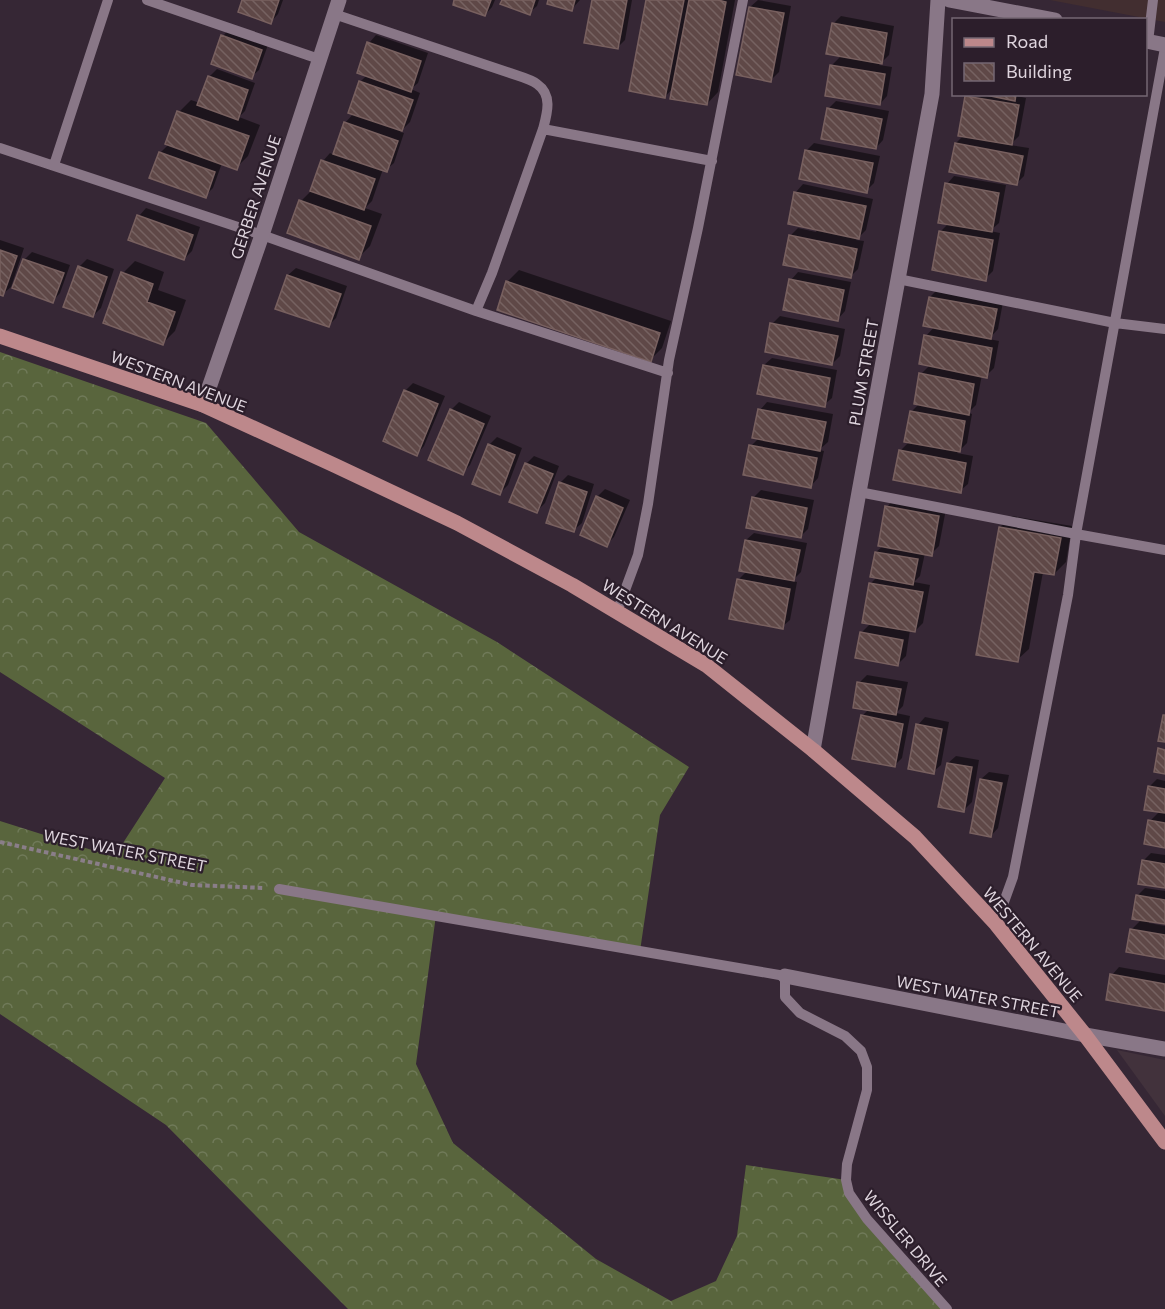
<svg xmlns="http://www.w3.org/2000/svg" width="1165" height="1309" font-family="Commissioner,sans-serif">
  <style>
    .commercial { fill: #42323c }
    .education { fill: #422e30 }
    .forest { fill: url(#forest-crowns) }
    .shadow { fill: #0007 }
    .building { fill: url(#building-back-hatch); stroke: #78605f; stroke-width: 1.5 }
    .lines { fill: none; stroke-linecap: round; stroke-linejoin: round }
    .path { stroke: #8a7e89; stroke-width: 4; stroke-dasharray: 4.5 3; stroke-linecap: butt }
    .lane { stroke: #897787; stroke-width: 10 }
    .street { stroke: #897787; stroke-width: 15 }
    .secondary { stroke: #897787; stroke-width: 15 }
    .primary { stroke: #bd888b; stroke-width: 15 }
    .labels { text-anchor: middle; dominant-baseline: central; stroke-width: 4.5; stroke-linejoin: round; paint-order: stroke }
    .street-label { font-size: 16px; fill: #dfd5de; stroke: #2c1e2b }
  </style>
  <defs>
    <pattern id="forest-crowns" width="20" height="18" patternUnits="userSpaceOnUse" patternTransform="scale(1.5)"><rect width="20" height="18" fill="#59653d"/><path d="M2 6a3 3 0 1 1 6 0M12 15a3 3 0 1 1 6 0" fill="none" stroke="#707a59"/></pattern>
    <pattern id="building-back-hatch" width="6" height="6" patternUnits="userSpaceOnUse" patternTransform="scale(1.5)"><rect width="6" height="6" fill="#5f4847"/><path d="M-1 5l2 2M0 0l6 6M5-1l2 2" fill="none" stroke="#766261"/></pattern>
  </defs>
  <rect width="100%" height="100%" fill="#362735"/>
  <!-- commercial -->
  <path class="commercial" d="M1117 1050 1165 1060V1116Z"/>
  <!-- education -->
  <path class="education" d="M1050 0H1165V22Z"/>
  <!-- forest -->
  <path class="forest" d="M0 352 206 423 299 532 497 642 689 767 660 815 640 951 436 915 416 1064 453 1143 596 1259 671 1301 716 1281 737 1236 746 1165 846 1180 849 1193 947 1309H348L166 1125 0 1014V821L114 857 165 778 0 672Z"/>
  <!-- shadow -->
  <path class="shadow" d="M243 0H283L278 14 271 22Z
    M456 0H495L492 7 485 15Z
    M503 0H539L537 6 529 13Z
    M550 0H580L572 9Z
    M594 0H632L625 40 617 48Z
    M648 0H735L718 92 707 104 674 87 665 97Z
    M758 0 791 6 779 72 771 80 750 7Z
    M841 16 894 26 889 55 879 65 892 67 887 96 880 104 832 65 842 55 833 24Z
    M230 28 269 42 259 70 251 77 223 36Z
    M376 35 428 53 418 83 411 89 420 93 410 122 400 132 404 133 394 163 386 170 383 169 372 201 365 208 382 214 370 246 358 258 301 201 313 189 323 161 330 153 334 155 345 123 354 113 360 82 367 75 369 43Z
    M217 69 255 83 245 111 239 117 260 125 248 156 236 168 222 163 213 188 205 196 160 153 169 144 167 143 179 112 191 100 200 103 209 77Z
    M968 94H1019L1017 96 1026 98 1019 136 1010 145 1029 148 1024 176 1017 183 956 143 964 135 967 96Z
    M836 101 889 111 883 140 876 148 828 109Z
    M814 143 880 156 874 183 866 191 806 151Z
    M954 176 1006 185 999 223 990 231 1000 233 993 271 985 279 941 231 949 223 947 184Z
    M803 184 873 199 866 230 856 240 864 241 858 269 851 276 790 236 798 228 816 232 817 229 789 223 796 192Z
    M146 208 200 227 192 251 184 259 139 216Z
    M0 240 24 248 11 287 3 294 0 293Z
    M32 252 70 265 60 293 53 301 24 260Z
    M87 259 114 269 101 308 93 316 79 267Z
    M135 261 164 272 158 290 186 300 175 331 163 343 123 273Z
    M296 268 347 286 336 318 328 326 288 275Z
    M519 270 671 321 662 348 650 360 507 282Z
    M798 272 851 282 845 311 838 319 791 280Z
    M938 289 1003 302 998 329 989 339 999 341 994 368 986 376 982 375 976 405 968 413 972 414 967 443 957 453 973 456 968 484 960 491 900 451 909 442 911 412 919 404 921 374 930 365 926 336 935 326 930 297Z
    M780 316 845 329 840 356 832 364 772 324Z
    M772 358 837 370 832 398 824 405 764 365Z
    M413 383 445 396 424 446 417 454 405 391Z
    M459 402 491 416 470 465 462 473 451 410Z
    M767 402 833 414 828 442 819 450 824 451 818 478 811 486 751 446 759 438 760 410Z
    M497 437 522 448 508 485 500 493 489 445Z
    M534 456 559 466 545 503 537 511 511 501 527 463Z
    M568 475 594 484 582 523 574 530 560 483Z
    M605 489 630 500 614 537 606 545 597 497Z
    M761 490 814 500 808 529 800 537 753 498Z
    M894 499 946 509 939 546 931 554 925 553 920 576 914 582 930 585 923 623 915 631 910 630 906 656 898 664 861 633 871 623V583L877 577 876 552 883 546 887 507Z
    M1012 516 1072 526 1066 562 1054 574 1043 572 1029 649 1017 660 1000 527Z
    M754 533 807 543 801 572 792 581 797 582 790 620 782 627 738 580 747 571 746 540Z
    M867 675 908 682 903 706 896 713 910 716 902 758 894 766 862 716 869 709 859 683Z
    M925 717 949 722 941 765 933 772 918 725Z
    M956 756 979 760 972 802 964 810 948 763Z
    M989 772 1009 775 998 828 991 836 981 779Z
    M1157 779 1165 781V846L1150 821 1160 811 1149 787Z
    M1151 853 1165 855V887L1143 861Z
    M1145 888 1165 891V923L1149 920V923L1165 926V957L1132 929 1142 919 1137 896Z
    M1119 967 1165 975V1009L1112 975Z"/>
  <!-- building -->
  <path class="building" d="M242 0H279L271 24 238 12Z
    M454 0H491L485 16 453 5Z
    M502 0H535L530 15 500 4Z
    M548 0H575L572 11 547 4Z
    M592 0H627L618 49 584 43Z
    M646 0H684L665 98 629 91Z
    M689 0H718L726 2 707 105 670 99Z
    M749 7 784 13 771 82 736 75Z
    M832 23 887 33 882 64 826 54Z
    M221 35 262 50 252 79 211 64Z
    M367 42 421 61 411 92 357 73Z
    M830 65 885 74 880 105 825 96Z
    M208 76 248 90 238 120 197 105Z
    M359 81 413 100 402 131 348 113Z
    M981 94H1016L1015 101Z
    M965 96 1019 105 1012 145 958 136Z
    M827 108 882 119 876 149 821 139Z
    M177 111 249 136 237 170 165 144Z
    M344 122 398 141 387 172 333 154Z
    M955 143 1023 156 1017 185 949 172Z
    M805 150 873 163 867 193 799 179Z
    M159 152 215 172 206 198 149 178Z
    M321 160 375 179 364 210 310 191Z
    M945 183 999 193 992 232 938 223Z
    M794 192 866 206 859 239 788 224Z
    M299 200 371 226 359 260 287 233Z
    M137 215 193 235 184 260 128 240Z
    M939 231 993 240 986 281 932 270Z
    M789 235 857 249 851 278 783 265Z
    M0 250 17 256 3 296 0 295Z
    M23 259 64 273 53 303 12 288Z
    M78 266 107 277 93 317 63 307Z
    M121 272 153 284 147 302 175 312 163 345 103 323Z
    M287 275 341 294 329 327 275 309Z
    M789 279 844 290 838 321 783 310Z
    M506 281 660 333 651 362 497 310Z
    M929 297 997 309 991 339 923 326Z
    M770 323 838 336 832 365 765 352Z
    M924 335 992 348 987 378 919 364Z
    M763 365 830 378 825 407 757 394Z
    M919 373 974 384 969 415 914 404Z
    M404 390 438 404 417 456 383 441Z
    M450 409 484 424 463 475 428 460Z
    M758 409 826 422 820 451 752 438Z
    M910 411 965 421 960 452 904 442Z
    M488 444 515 455 500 495 472 484Z
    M749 445 817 458 811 488 743 475Z
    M899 450 966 463 961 493 893 480Z
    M525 463 553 474 537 513 509 502Z
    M559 482 587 492 574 532 546 523Z
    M596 496 623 508 607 547 580 535Z
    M752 497 807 508 801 538 746 528Z
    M885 506 939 516 932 556 878 546Z
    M999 527 1061 538 1054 575 1034 572 1018 662 976 655Z
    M745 540 800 550 794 581 739 571Z
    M875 552 918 559 913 585 870 577Z
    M737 579 790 589 783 629 729 619Z
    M869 583 923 592 915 632 862 623Z
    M860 632 903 640 898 666 855 658Z
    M857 682 901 689 896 715 853 708Z
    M861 715 903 724 895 767 852 759Z
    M1163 715H1165V742L1158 741Z
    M916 724 942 729 934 774 908 769Z
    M1158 748 1165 750V774L1154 772Z
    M947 763 972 767 964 812 938 807Z
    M980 779 1002 783 991 837 970 833Z
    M1148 786 1165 789V813L1144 810Z
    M1148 820 1165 823V848L1144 844Z
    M1142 860 1165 864V888L1138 884Z
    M1136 895 1165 900V924L1132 919Z
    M1130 929 1165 935V959L1126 952Z
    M1110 974 1165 984V1011L1106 1000Z"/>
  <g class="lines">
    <!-- path -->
    <path class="path" d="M0 842 192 885 265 888"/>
    <!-- lane -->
    <path class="lane" d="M147 0 319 59
      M1148 42 1153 0
      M543 129 712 161
      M0 148 262 235 476 311 492 273 543 129C547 114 553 95 537 84 531 79 518 76 510 73L334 14
      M54 165 108 0
      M898 279 1115 323 1165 329
      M476 311 668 373
      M859 492 1076 534 1165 48
      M617 612 638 555 648 504 669 360 698 228 743 0
      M279 889 785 976V997L800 1013 845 1036 861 1051 867 1067V1090L847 1164 846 1180 849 1193 867 1219 947 1309
      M996 924 1013 877 1068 595 1076 534 1165 550"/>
    <!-- street -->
    <path class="street" d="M949 0 1055 20
      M1146 41 1165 45
      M203 405 262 235 339 0
      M813 750 859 492 932 94 938 0
      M785 976 1085 1035"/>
    <!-- secondary -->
    <path class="secondary" d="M1085 1035 1165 1049"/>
    <!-- primary -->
    <path class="primary" d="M0 336 203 405 334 465 457 523 572 585 706 665 813 750 915 837 996 924 1085 1035 1165 1142"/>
  </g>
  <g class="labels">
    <!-- street labels -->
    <g class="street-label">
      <text transform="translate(255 197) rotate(-72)">GERBER AVENUE</text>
      <text transform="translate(863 372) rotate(-80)">PLUM STREET</text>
      <text transform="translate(179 381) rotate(21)">WESTERN AVENUE</text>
      <text transform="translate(665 621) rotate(32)">WESTERN AVENUE</text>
      <text transform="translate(125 850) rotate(11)">WEST WATER STREET</text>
      <text transform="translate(1033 944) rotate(50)">WESTERN AVENUE</text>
      <text transform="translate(978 996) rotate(11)">WEST WATER STREET</text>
      <text transform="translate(906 1238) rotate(50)">WISSLER DRIVE</text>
    </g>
  </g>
  <!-- legend -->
  <rect x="952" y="18" width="195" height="78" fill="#2c1e2b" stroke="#746773" stroke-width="1.5"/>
  <rect x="964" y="38" width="30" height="9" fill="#bd888b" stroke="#746773" stroke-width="1.5"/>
  <text x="1006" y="48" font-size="18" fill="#dfd5de">Road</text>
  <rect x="964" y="63" width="30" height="18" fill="url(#building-back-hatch)" stroke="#746773" stroke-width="1.5"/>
  <text x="1006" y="78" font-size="18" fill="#dfd5de">Building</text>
</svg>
